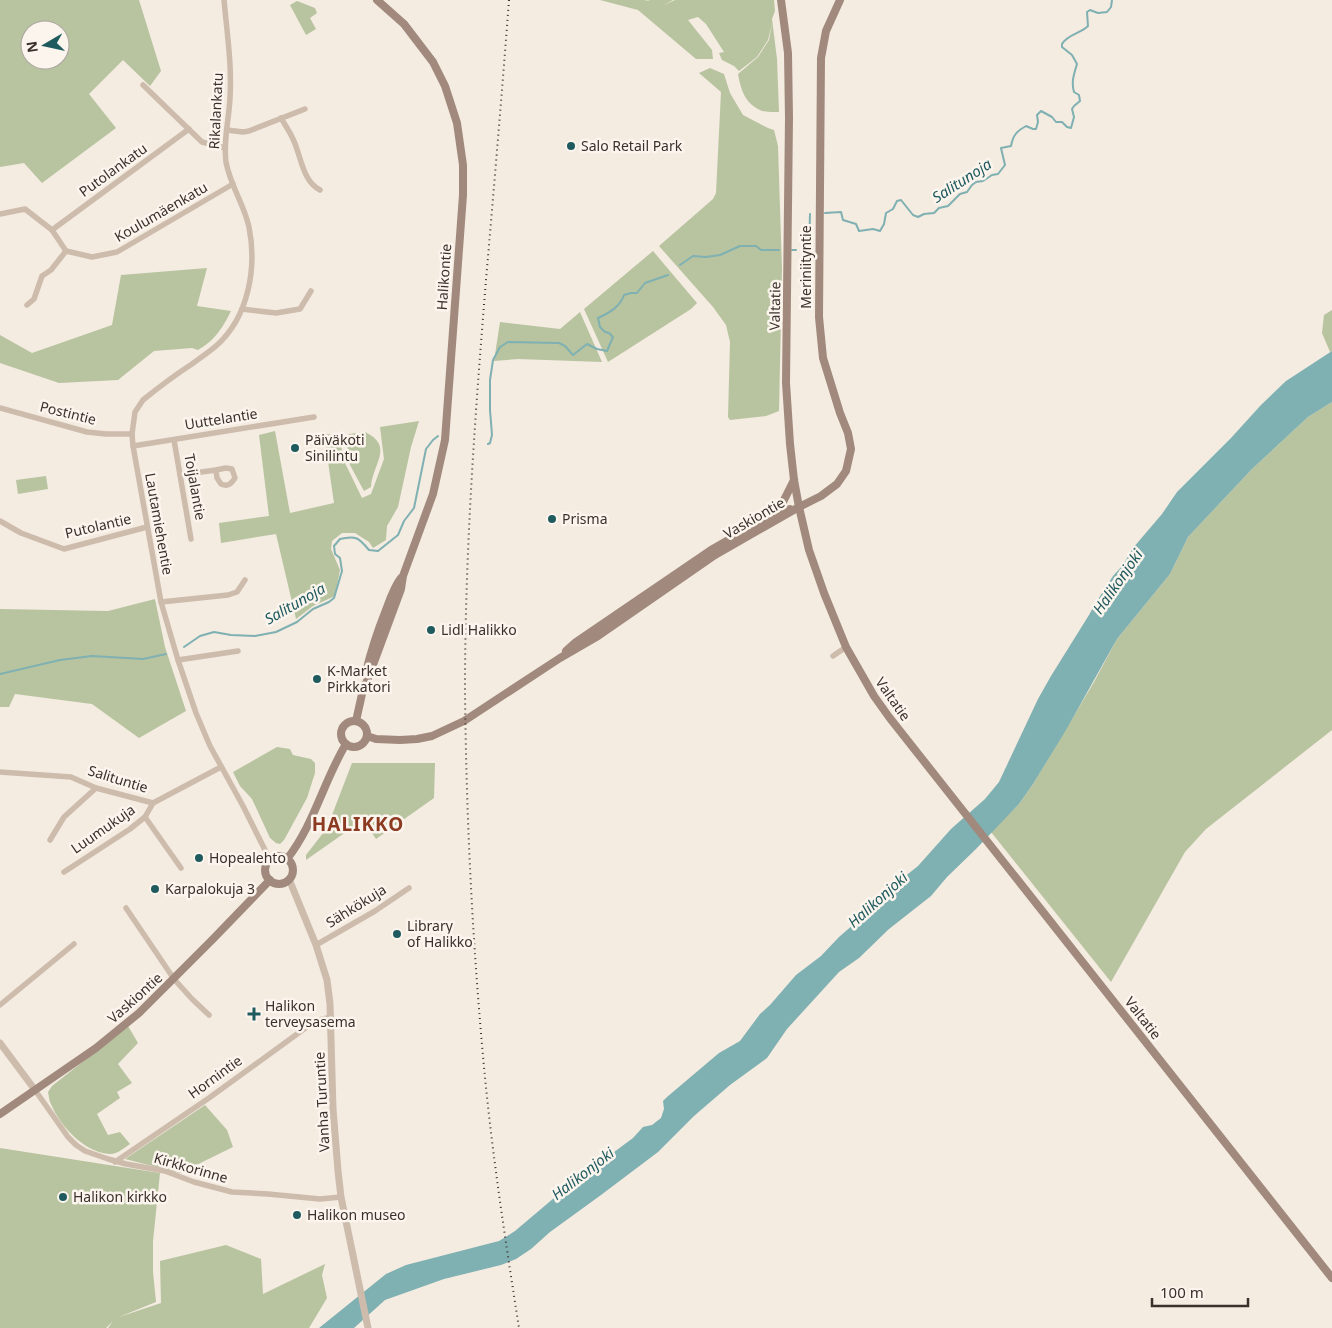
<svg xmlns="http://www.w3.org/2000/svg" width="1332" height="1328" font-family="'Noto Sans',sans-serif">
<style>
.green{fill:#b8c4a0;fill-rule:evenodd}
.water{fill:#7fb0b2}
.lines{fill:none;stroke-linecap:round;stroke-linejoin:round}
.stream{stroke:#7fb0b2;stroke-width:2}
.minor{stroke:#cdbbac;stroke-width:5.5}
.tertiary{stroke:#cdbbac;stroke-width:7}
.secondary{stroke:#a18a7d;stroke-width:8}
.rail{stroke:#3b302b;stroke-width:2;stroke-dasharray:1 4;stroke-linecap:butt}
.poi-dot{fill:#1f5a5e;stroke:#fbf5ee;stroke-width:2}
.labels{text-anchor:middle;stroke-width:5;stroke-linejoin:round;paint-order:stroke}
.street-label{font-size:14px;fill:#3b302b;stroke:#fbf5ee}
.poi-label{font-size:14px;fill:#3b302b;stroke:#fbf5ee;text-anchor:start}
.water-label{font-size:15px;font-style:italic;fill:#1f5a5e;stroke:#fbf5ee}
.district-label{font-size:19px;font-weight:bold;letter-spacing:1px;fill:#8c3b22;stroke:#fbf5ee}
</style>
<rect width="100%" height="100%" fill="#f4ebe1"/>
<g class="green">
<path d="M 0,0 L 139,0 L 161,71 L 150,86 L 123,60 L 89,94 L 116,128 L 42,183 L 24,163 L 0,167 ZM 30,30 L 60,30 L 60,60 L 30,60 Z"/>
<path d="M 600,0 L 644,0 L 650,1 L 648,0 L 673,0 L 664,5 L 675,0 L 774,0 L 775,11 L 772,19 L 777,59 L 779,112 C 774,112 767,112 762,111 C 745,104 741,90 738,74 L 758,57 L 769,40 L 772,24 L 768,40 L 757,57 L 739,71 L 734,66 L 722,60 L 719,53 L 724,52 L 706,24 L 698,17 L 688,20 L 712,50 L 713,59 L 696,59 L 638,10 Z"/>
<path d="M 297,1 L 315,8 L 317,13 L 310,18 L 316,29 L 306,35 L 290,5 Z"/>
<path d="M 710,68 L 724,74 L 730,93 L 743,115 L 768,128 L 774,130 L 778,146 L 782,268 L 779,411 L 766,416 L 730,420 L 728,417 L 730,342 L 726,325 L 713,307 L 659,246 L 713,199 L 716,193 L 721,92 L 699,73 Z"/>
<path d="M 653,251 L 697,303 L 691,309 L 608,362 L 584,309 Z"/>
<path d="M 207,268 L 197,306 L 231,311 C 222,329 215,340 198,350 L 192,348 L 154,351 L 118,380 L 59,383 L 0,363 L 0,335 L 32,353 L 112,325 L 121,275 Z"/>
<path d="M 1332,310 L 1332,351 L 1330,352 L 1322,333 L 1324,315 Z"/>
<path d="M 580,312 L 602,362 L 518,359 L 494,361 L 500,322 L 560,329 Z"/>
<path d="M 1332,402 L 1332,730 L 1206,829 L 1185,852 L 1111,982 L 991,832 L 1019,804 L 1033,784 L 1094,682 L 1117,639 L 1170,574 L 1188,537 L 1252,469 L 1308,417 Z"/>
<path d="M 419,421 L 411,447 L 398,507 L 387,526 L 386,540 L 373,548 L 369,542 L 355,533 L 342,533 L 332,541 L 331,549 L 340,570 L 335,596 L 313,606 L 296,619 L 276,534 L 221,543 L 219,523 L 269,516 L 259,435 L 275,431 L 290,513 L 334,503 L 324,434 L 339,435 L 344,461 L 362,498 L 371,494 L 384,459 L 380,427 Z"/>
<path d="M 365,432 C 395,446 372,465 371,487 L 364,491 L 350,465 L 346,439 L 349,434 Z"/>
<path d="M 46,476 L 48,489 L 18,494 L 16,480 Z"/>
<path d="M 155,599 L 165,647 L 186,711 L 139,738 L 92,704 L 15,694 L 9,707 L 0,707 L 0,609 L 108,611 Z"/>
<path d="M 277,747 L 290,749 L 293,755 L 311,759 L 315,763 L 315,773 L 307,798 L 284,840 L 280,844 L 276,843 L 270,838 L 252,799 L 240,786 L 233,772 Z"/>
<path d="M 352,763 L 435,763 L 434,798 L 376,839 L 363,820 L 306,860 L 306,855 L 327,828 Z"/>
<path d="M 128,1026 L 138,1043 L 118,1064 L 132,1083 L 117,1092 L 120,1098 L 97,1114 L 108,1135 L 120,1132 L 130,1144 C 124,1148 116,1155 109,1154 C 84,1152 60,1126 51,1104 C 49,1101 49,1096 48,1092 L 52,1086 Z"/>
<path d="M 205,1105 L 227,1130 L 233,1147 L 180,1173 L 125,1159 Z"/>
<path d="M 0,1148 L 160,1173 L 153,1241 L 153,1272 L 156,1302 L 119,1317 L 161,1303 L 160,1261 L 226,1245 L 261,1259 L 263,1294 L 325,1264 L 322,1275 L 327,1298 L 309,1328 L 108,1328 L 113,1321 L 106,1328 L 0,1328 Z"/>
</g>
<path class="water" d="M 1332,351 L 1332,402 L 1308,417 L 1252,469 L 1188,537 L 1170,574 L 1117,639 L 1066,730 L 1033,784 L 1019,804 L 976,849 L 947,877 L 931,896 L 889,929 L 859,958 L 839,972 L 787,1029 L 767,1058 L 730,1085 L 694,1116 L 658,1152 L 601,1195 L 550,1232 L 531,1249 L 516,1259 L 501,1265 L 444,1279 L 385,1300 L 354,1328 L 319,1328 L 386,1274 L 406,1265 L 499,1241 L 515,1231 L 567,1187 L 633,1138 L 643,1127 L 652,1125 L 661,1118 L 664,1109 L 663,1101 L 667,1097 L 719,1053 L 740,1041 L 760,1014 L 770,1005 L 796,975 L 821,956 L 839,937 L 869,911 L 893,886 L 918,866 L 951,829 L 985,799 L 999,782 L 1038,699 L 1051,676 L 1089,615 L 1095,604 L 1113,576 L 1123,565 L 1133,548 L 1162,514 L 1177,492 L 1231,438 L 1261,405 L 1286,381 Z"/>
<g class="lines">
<g class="stream">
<path d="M 825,213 L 841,212 L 843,220 L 856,224 L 859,231 L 873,229 L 880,231 L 884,224 L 886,213 L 893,209 L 897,201 L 901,200 L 913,215 L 918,217 L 924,214 L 934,213 L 939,208 L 948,206 L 960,194 L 967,192 L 972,185 L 976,182 L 983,181 L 992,175 L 998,174 L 1005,165 L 1001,148 L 1011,146 C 1013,135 1017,131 1026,126 L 1033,129 L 1036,129 L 1038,122 L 1037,115 L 1041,111 L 1052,117 L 1056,122 L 1062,122 L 1067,127 L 1071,128 L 1074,117 L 1072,109 L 1074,106 L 1080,101 L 1079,95 L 1074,92 C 1071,82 1074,74 1077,64 L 1072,55 L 1062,47 L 1062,44 C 1068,34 1080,34 1088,26 L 1087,12 L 1090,10 L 1098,13 L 1107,12 L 1111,7 L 1112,0"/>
<path d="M 792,250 L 796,250"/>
<path d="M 806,250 L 809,247 L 810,214"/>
<path d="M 680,265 L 693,256 L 706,257 L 720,255 L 740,246 L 756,246 L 761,250 L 779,250"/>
<path d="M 488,444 L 490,443 L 492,435 L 490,410 L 490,380 L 493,360 L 500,347 L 508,342 L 559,343 L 565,346 L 573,355 L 587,344 L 597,349 L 607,351 L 613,337 L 609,333 L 605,332 L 600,327 L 598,318 C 609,313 620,307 624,295 L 631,293 L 637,293 L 645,283 L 668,275"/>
<path d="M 184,647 L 200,636 L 214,632 L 231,635 L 255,636 L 276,632 L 297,622 L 313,609 L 329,602 L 334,598 L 342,571 L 340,558 L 335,554 L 334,546 L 340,539 C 356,535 359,538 369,550 L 378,551 L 398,535 L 404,521 L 414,508 L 426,449 L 433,440 L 438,436"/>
<path d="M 0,674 L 60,660 L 92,656 L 143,659 L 166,654"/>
</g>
<g class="minor">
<path d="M 224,0 C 227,33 232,65 230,98 C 229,120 223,141 226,162 C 230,185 244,204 249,227 C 257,267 249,317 216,346 C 209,352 200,358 192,364 C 175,375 159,387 143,400 L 135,412 L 132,434 L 133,446 L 161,602 L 178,660 L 196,713 L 210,746 L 243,806 L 270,860"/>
<path d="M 143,85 L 202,142 L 225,148"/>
<path d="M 281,118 C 285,125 290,132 293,139 C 301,155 302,181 320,190"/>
<path d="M 227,130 L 243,132 L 249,131 L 305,109"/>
<path d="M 0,214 L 25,209 L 52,230 L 66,251 L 92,257 L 117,252 L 233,184"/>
<path d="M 52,230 L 189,129"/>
<path d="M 27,305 L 34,299 L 42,276 L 51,270 L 66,251"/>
<path d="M 242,309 L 276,313 L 300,309 L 311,291"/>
<path d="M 0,408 L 87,432 L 106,434 L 132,434"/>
<path d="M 174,440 L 191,539"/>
<path d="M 133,446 L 314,417"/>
<path d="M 180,475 L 216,470 L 217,478 L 221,484 C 228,487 231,484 235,478 L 232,469 L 226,468 L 216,470"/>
<path d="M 0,521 L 21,533 L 64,549 L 147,527"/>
<path d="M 161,602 L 228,595 L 237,592 L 245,580"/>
<path d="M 833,656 L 846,647"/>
<path d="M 178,660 L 238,651"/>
<path d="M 0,772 L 71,777 L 96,788 L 153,803 L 221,767"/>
<path d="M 145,817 L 181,868"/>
<path d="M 50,840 L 64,817 L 96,788"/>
<path d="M 64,872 L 130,829 L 145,817 L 153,803"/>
<path d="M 126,908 L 174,979 L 192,999 L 209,1015"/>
<path d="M 316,945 L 375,911 L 409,888"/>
<path d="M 0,1005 L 74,944"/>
<path d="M 35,1090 L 68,1137 L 76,1145 L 85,1151 L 108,1159 L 126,1164 L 165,1171 L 194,1182 L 232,1192 L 268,1194 L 320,1199 L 341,1197"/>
<path d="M 115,1162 L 209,1098 L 315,1021 L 331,1017"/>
</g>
<g class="tertiary">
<path d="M 289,879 L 316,945 L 327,980 L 330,1004 L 333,1109 L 338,1171 L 341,1197 L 368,1328"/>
<path d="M 0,1043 L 35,1090"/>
</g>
<g class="secondary">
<path d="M 781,0 L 788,53 L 789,118 L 786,383 L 790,444 L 794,480 L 799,507 L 809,550 L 824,593 L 846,647 L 874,696 L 889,717 L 1332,1278"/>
<path d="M 778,512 L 794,480"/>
<path d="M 566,651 L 576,642 L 711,550 L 772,515 L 790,509"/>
<path d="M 366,672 C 371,651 378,630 386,610 C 390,599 394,587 401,578"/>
<path d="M 364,689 L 401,589 L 403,576 L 433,494 L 445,440 L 463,195 L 463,165 L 457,123 L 445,86 L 433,62 L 404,24 L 377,0"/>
<path d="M 356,721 L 364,685"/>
<circle cx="354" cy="734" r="13"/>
<path d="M 367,736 L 376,739 L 400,740 L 417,739 L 432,736 L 464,721 L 560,658 L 598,636 L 715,555 L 799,507 L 821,496 L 837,484 L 846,471 L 851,449 L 848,433 L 840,413 L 823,358 L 819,317 L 821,58 L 826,31 L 840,0"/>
<circle cx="279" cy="870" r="14"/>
<path d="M 287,859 C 314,825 324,780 346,744"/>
<path d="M 0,1114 L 96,1048 L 139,1013 L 213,939 L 270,880"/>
</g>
<path class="rail" d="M 509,0 C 502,93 494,187 486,280 C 475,416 465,552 465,688 C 466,811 472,934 483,1056 C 491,1147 505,1238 519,1328"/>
</g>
<g class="poi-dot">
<circle cx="571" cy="146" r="5"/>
<circle cx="295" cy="448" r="5"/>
<circle cx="552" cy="519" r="5"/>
<circle cx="431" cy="630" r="5"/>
<circle cx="317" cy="679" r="5"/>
<circle cx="199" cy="858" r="5"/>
<circle cx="155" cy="889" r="5"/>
<circle cx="397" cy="934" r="5"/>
<path d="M251.5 1006.5h5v5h5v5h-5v5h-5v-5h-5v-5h5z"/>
<circle cx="63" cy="1197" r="5"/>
<circle cx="297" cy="1215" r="5"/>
</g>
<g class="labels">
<g class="street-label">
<text transform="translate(216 111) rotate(-87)" y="5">Rikalankatu</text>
<text transform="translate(113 170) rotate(-36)" y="5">Putolankatu</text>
<text transform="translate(161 212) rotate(-30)" y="5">Koulumäenkatu</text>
<text transform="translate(806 267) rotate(-90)" y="5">Meriniityntie</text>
<text transform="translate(444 277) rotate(-86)" y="5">Halikontie</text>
<text transform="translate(775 306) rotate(-89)" y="5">Valtatie</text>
<text transform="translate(68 413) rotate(14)" y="5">Postintie</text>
<text transform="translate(221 419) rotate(-9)" y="5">Uuttelantie</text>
<text transform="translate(195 487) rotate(80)" y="5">Toijalantie</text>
<text transform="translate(754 518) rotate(-30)" y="5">Vaskiontie</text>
<text transform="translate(159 524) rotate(80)" y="5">Lautamiehentie</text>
<text transform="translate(98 526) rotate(-13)" y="5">Putolantie</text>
<text transform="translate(893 699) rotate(55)" y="5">Valtatie</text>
<text transform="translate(118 779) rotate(17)" y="5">Salituntie</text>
<text transform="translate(103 829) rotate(-35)" y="5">Luumukuja</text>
<text transform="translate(356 906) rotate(-32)" y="5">Sähkökuja</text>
<text transform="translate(135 998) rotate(-42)" y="5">Vaskiontie</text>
<text transform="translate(1143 1018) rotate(52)" y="5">Valtatie</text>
<text transform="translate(215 1077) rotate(-36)" y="5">Hornintie</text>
<text transform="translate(322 1102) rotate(-93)" y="5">Vanha Turuntie</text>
<text transform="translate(191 1168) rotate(16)" y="5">Kirkkorinne</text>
</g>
<g class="poi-label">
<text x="581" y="151">Salo Retail Park</text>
<text x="305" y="445">Päiväkoti<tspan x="305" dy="16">Sinilintu</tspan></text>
<text x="562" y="524">Prisma</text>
<text x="441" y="635">Lidl Halikko</text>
<text x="327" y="676">K-Market<tspan x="327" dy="16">Pirkkatori</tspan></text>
<text x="209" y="863">Hopealehto</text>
<text x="165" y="894">Karpalokuja 3</text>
<text x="407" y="931">Library<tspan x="407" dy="16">of Halikko</tspan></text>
<text x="265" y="1011">Halikon<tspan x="265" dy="16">terveysasema</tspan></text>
<text x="73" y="1202">Halikon kirkko</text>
<text x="307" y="1220">Halikon museo</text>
</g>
<g class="water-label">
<text transform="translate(962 181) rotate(-33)" y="5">Salitunoja</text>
<text transform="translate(1118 582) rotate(-55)" y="5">Halikonjoki</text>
<text transform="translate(295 604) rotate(-30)" y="5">Salitunoja</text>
<text transform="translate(878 900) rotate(-42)" y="5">Halikonjoki</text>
<text transform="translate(583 1174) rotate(-38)" y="5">Halikonjoki</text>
</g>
<g class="district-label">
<text x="358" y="831">HALIKKO</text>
</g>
</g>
<g transform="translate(45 45) rotate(261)"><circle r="24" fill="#fbf5ee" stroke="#aea6a0"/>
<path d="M0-4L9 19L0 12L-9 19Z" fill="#1f5a5e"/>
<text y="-8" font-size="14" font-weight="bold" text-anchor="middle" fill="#3b302b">N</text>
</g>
<path d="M1152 1298v8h96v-8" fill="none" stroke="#3b302b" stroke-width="2.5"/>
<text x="1160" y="1298" font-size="15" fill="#3b302b" stroke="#fbf5ee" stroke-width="4" paint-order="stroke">100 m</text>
</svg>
